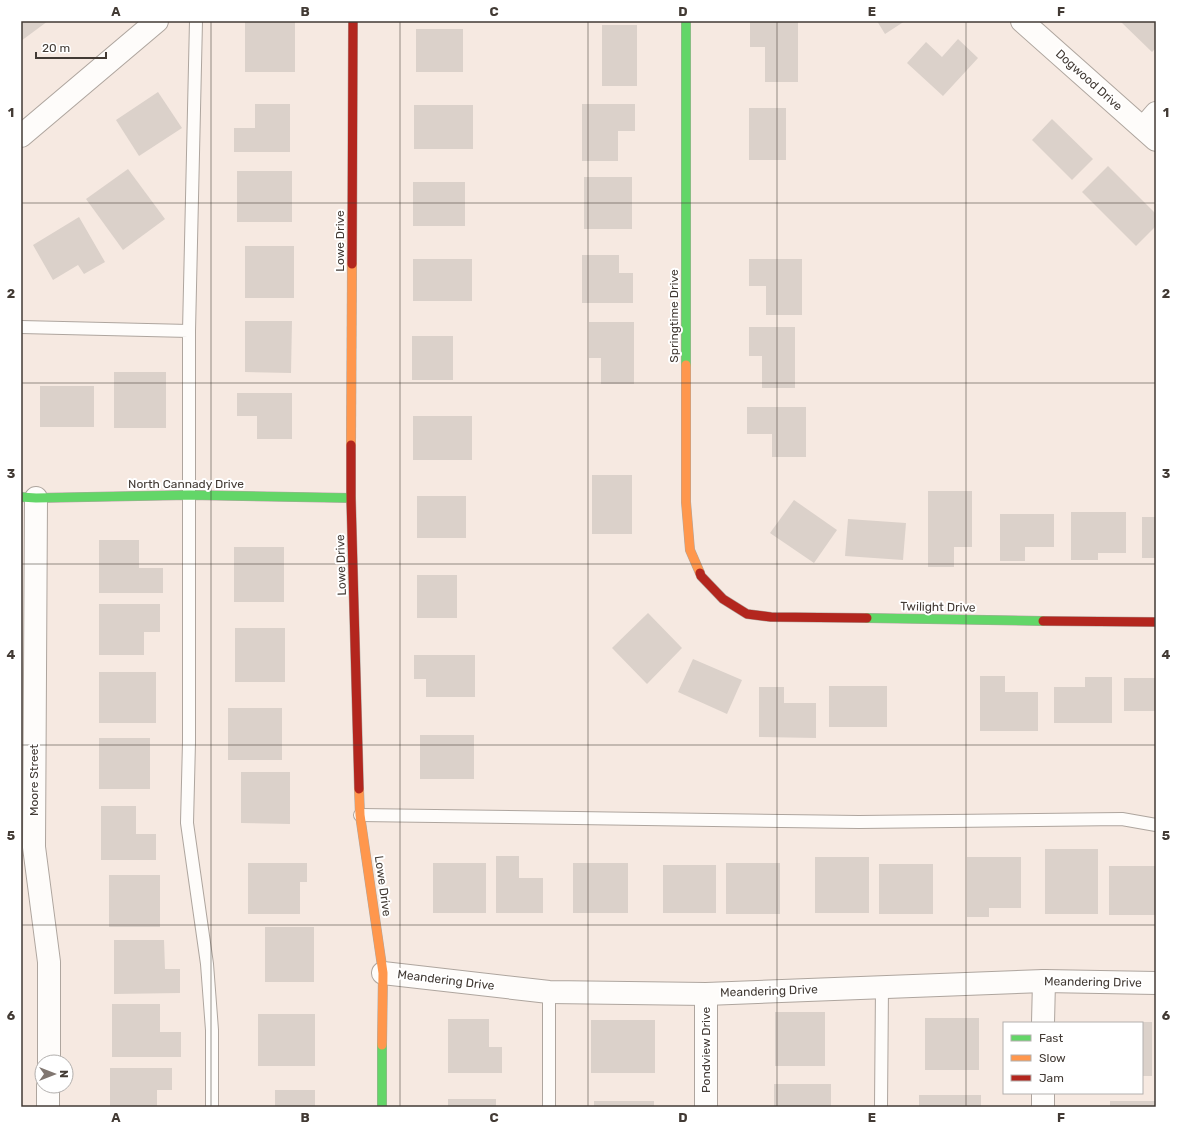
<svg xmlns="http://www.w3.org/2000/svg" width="1177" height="1128" font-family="Rubik,sans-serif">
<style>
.building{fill:#dbd1ca}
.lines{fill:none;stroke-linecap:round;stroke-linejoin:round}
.lane-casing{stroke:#aea59e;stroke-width:14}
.street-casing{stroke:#aea59e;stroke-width:24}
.fast-casing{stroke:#aea59e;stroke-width:10}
.slow-casing{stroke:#aea59e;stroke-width:10}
.jam-casing{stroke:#aea59e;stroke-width:10}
.lane{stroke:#fefcfa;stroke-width:12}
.street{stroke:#fefcfa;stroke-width:22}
.fast{stroke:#63d668;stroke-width:9}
.slow{stroke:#ff974d;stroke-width:9}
.jam{stroke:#b3261e;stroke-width:9}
.grid{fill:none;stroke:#423a34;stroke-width:1;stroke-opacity:0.55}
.labels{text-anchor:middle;stroke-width:4;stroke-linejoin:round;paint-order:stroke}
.street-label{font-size:12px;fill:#423a34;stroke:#fff}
.neatline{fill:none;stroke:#423a34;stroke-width:1.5}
.grid-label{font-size:13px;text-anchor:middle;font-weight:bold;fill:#423a34}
</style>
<rect width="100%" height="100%" fill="#f6e9e1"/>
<g class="building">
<path d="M 21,21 L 48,21 L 21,41 Z"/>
<rect x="245" y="21" width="50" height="51"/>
<path d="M 750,21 L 798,21 L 798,82 L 765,82 L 765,47 L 750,47 Z"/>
<path d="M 877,21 L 905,21 L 885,34 Z"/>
<path d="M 1120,21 L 1156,21 L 1156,48 L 1152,52 Z"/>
<rect x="602" y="25" width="35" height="61"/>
<rect x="416" y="29" width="47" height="43"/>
<path d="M 958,39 L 978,58 L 943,96 L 907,63 L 926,42 L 942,57 Z"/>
<path d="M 158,92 L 182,128 L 139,156 L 116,120 Z"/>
<path d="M 255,104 L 290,104 L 290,152 L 234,152 L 234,128 L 255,128 Z"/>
<path d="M 582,104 L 635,104 L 635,131 L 618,131 L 618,161 L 582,161 Z"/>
<rect x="414" y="105" width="59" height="44"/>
<rect x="749" y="108" width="37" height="52"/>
<path d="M 1052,119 L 1093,159 L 1072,180 L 1032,140 Z"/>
<path d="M 1108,166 L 1156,214 L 1156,226 L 1136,246 L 1082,192 Z"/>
<path d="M 128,169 L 165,219 L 123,250 L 86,199 Z"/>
<rect x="237" y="171" width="55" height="51"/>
<rect x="584" y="177" width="48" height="52"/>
<rect x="413" y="182" width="52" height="44"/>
<path d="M 79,217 L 105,262 L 84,274 L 78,265 L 53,280 L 33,245 Z"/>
<rect x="245" y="246" width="49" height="52"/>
<path d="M 582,255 L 619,255 L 619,273 L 633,273 L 633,303 L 582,303 Z"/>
<rect x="413" y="259" width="59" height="42"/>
<path d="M 749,259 L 802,259 L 802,315 L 766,315 L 766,286 L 749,286 Z"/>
<path d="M 245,321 L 292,321 L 291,373 L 245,372 Z"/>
<path d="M 589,322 L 634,322 L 634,384 L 601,384 L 601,358 L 589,358 Z"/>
<path d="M 749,327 L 795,327 L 795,388 L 762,388 L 762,356 L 749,356 Z"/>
<rect x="412" y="336" width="41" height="44"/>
<rect x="114" y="372" width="52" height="56"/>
<rect x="40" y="386" width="54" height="41"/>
<path d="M 237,393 L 292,393 L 292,439 L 257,439 L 257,416 L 237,416 Z"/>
<path d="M 747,407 L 806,407 L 806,457 L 772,457 L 772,434 L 747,434 Z"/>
<rect x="413" y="416" width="59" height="44"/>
<rect x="592" y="475" width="40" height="59"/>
<path d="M 928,491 L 972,491 L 972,547 L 954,547 L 954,567 L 928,567 Z"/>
<rect x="417" y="496" width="49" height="42"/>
<path d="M 794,500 L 837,530 L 814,563 L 770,533 Z"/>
<path d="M 1071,512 L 1126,512 L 1126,553 L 1098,553 L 1098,560 L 1071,560 Z"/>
<path d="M 1000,514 L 1054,514 L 1054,547 L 1025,547 L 1025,561 L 1000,561 Z"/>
<rect x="1142" y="517" width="14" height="41"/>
<path d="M 848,519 L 906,523 L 903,560 L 845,556 Z"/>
<path d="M 99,540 L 139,540 L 139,568 L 163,568 L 163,593 L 99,593 Z"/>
<rect x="234" y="547" width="50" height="55"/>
<rect x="417" y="575" width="40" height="43"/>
<path d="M 99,604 L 160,604 L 160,632 L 144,632 L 144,655 L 99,655 Z"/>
<path d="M 648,613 L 682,648 L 647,684 L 612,648 Z"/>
<rect x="235" y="628" width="50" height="54"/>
<path d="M 414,655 L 475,655 L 475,697 L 426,697 L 426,679 L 414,679 Z"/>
<path d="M 693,659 L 742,680 L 727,714 L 678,692 Z"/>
<rect x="99" y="672" width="57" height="51"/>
<path d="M 980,676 L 1005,676 L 1005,692 L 1038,692 L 1038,731 L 980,731 Z"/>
<path d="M 1085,677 L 1112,677 L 1112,723 L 1054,723 L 1054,687 L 1085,687 Z"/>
<rect x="1124" y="678" width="32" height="33"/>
<rect x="829" y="686" width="58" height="41"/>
<path d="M 759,687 L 784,687 L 784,703 L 816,703 L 816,738 L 759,737 Z"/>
<rect x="228" y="708" width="54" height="52"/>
<rect x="420" y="735" width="54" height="44"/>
<rect x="99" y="738" width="51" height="51"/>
<path d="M 241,772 L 290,772 L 290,824 L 241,823 Z"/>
<path d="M 101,806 L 136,806 L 136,834 L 156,834 L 156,860 L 101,860 Z"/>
<rect x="1045" y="849" width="53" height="65"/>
<path d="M 496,856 L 519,856 L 519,878 L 543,878 L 543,913 L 496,913 Z"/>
<rect x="815" y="857" width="54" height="56"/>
<path d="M 967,857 L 1021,857 L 1021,908 L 989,908 L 989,917 L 967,917 Z"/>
<path d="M 248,863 L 307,863 L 307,882 L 300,882 L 300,914 L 248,914 Z"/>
<rect x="433" y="863" width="53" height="50"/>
<rect x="573" y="863" width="55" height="50"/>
<rect x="726" y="863" width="54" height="51"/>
<rect x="879" y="864" width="54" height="50"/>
<rect x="663" y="865" width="53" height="48"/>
<rect x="1109" y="866" width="47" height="49"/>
<rect x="109" y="875" width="51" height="52"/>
<rect x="265" y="927" width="49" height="55"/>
<path d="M 114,940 L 164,940 L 165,969 L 180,969 L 180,993 L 114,994 Z"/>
<path d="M 112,1004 L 160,1004 L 160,1032 L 181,1032 L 181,1057 L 112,1057 Z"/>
<rect x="775" y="1012" width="50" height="54"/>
<rect x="258" y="1014" width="57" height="52"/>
<rect x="925" y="1018" width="54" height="52"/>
<path d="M 448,1019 L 489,1019 L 489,1047 L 502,1047 L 502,1073 L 448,1073 Z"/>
<rect x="591" y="1020" width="64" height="53"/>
<rect x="1142" y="1022" width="10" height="54"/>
<path d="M 110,1068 L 172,1068 L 172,1090 L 157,1090 L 157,1107 L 110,1107 Z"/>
<rect x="774" y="1084" width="57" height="23"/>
<rect x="275" y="1090" width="40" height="17"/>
<rect x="919" y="1095" width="62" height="12"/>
<rect x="448" y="1099" width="48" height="8"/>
<rect x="594" y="1101" width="60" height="6"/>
<rect x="1110" y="1101" width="46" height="6"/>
</g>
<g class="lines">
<defs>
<g id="lane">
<path d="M 21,327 L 189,331 L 189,742 L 187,823 L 207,964 L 212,1030 L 212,1107"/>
<path d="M 189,331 L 196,21"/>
<path d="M 360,815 L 859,822 L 1122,819 L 1156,825"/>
<path d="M 549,1107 L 549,992"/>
<path d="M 881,1107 L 882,987"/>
</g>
<g id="street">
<path d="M 1022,21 L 1156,140"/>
<path d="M 1143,128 L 1156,113"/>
<path d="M 21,136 L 157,21"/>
<path d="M 36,498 L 34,847 L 49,962 L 49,1062"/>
<path d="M 383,973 L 549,992 L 706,994 L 1044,981 L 1156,983"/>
<path d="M 706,994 L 706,1107"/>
<path d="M 1043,1023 L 1044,981"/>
<path d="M 48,1107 L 48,1086"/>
<path d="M 1043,1107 L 1043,1093"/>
</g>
<g id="fast">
<path d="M 686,21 L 686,365"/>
<path d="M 21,497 L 36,498 L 189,495 L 351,498"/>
<path d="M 867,618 L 1043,621"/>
<path d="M 382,1107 L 382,1045"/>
</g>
<g id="slow">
<path d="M 686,365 L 686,502 L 690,550 L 700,573"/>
<path d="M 351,445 L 352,264"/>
<path d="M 359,789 L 360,815 L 383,973 L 382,1045"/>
</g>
<g id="jam">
<path d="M 352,264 L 353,21"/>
<path d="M 351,445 L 351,498 L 359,789"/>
<path d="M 700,573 L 701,576 L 723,599 L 747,614 L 771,617 L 867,618"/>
<path d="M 1043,621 L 1156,622"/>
</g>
</defs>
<use href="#lane" class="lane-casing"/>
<use href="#street" class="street-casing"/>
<use href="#fast" class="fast-casing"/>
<use href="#slow" class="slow-casing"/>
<use href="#jam" class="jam-casing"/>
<use href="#lane" class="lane"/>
<use href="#street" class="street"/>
<use href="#fast" class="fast"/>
<use href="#slow" class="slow"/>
<use href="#jam" class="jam"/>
</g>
<path class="grid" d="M 211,21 L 211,1107M 400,21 L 400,1107M 588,21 L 588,1107M 777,21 L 777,1107M 966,21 L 966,1107M 21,203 L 1156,203M 21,383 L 1156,383M 21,564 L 1156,564M 21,745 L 1156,745M 21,925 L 1156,925"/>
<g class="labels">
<g class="street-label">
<text transform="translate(1089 80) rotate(42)" y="4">Dogwood Drive</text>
<text transform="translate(340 241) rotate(-90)" y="4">Lowe Drive</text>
<text transform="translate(674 316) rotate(-90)" y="4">Springtime Drive</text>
<text x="186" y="488">North Cannady Drive</text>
<text transform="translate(341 565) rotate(-92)" y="4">Lowe Drive</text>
<text transform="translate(938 607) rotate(1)" y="4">Twilight Drive</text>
<text transform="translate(34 780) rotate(-90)" y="4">Moore Street</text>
<text transform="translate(383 886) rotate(82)" y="4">Lowe Drive</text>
<text transform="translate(446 980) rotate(7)" y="4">Meandering Drive</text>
<text transform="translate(1093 982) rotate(1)" y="4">Meandering Drive</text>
<text transform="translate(769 991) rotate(-2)" y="4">Meandering Drive</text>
<text transform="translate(706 1050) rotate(-90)" y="4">Pondview Drive</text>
</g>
</g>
<rect width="1177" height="1128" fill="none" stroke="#ffffff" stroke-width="44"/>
<rect x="1003" y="1022" width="140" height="72" fill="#ffffff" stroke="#b3b0ae"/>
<rect x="1011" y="1035" width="20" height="6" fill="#63d668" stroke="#b3b0ae"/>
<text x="1039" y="1042" font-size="12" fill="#423a34">Fast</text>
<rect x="1011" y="1055" width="20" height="6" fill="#ff974d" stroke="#b3b0ae"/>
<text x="1039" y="1062" font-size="12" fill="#423a34">Slow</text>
<rect x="1011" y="1075" width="20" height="6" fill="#b3261e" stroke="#b3b0ae"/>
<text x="1039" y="1082" font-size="12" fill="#423a34">Jam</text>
<g transform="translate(54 1074) rotate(90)"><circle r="19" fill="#ffffff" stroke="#b3b0ae"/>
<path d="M0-3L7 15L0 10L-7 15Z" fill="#817771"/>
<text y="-6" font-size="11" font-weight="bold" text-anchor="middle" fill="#423a34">N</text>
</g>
<path d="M36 52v6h70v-6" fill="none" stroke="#423a34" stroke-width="2"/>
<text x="42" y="52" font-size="12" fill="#423a34" stroke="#ffffff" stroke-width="3" paint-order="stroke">20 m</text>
<rect x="22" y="22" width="1133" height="1084" class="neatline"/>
<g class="grid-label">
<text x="116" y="16">A</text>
<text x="305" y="16">B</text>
<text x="494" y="16">C</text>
<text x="683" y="16">D</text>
<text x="872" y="16">E</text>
<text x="1061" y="16">F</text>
<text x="11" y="117">1</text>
<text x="1166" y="117">1</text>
<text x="11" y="298">2</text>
<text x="1166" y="298">2</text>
<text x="11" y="478">3</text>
<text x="1166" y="478">3</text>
<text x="11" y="659">4</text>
<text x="1166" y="659">4</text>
<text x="11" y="840">5</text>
<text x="1166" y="840">5</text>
<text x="11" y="1020">6</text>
<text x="1166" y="1020">6</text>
<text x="116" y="1122">A</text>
<text x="305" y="1122">B</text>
<text x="494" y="1122">C</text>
<text x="683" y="1122">D</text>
<text x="872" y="1122">E</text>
<text x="1061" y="1122">F</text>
</g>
</svg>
